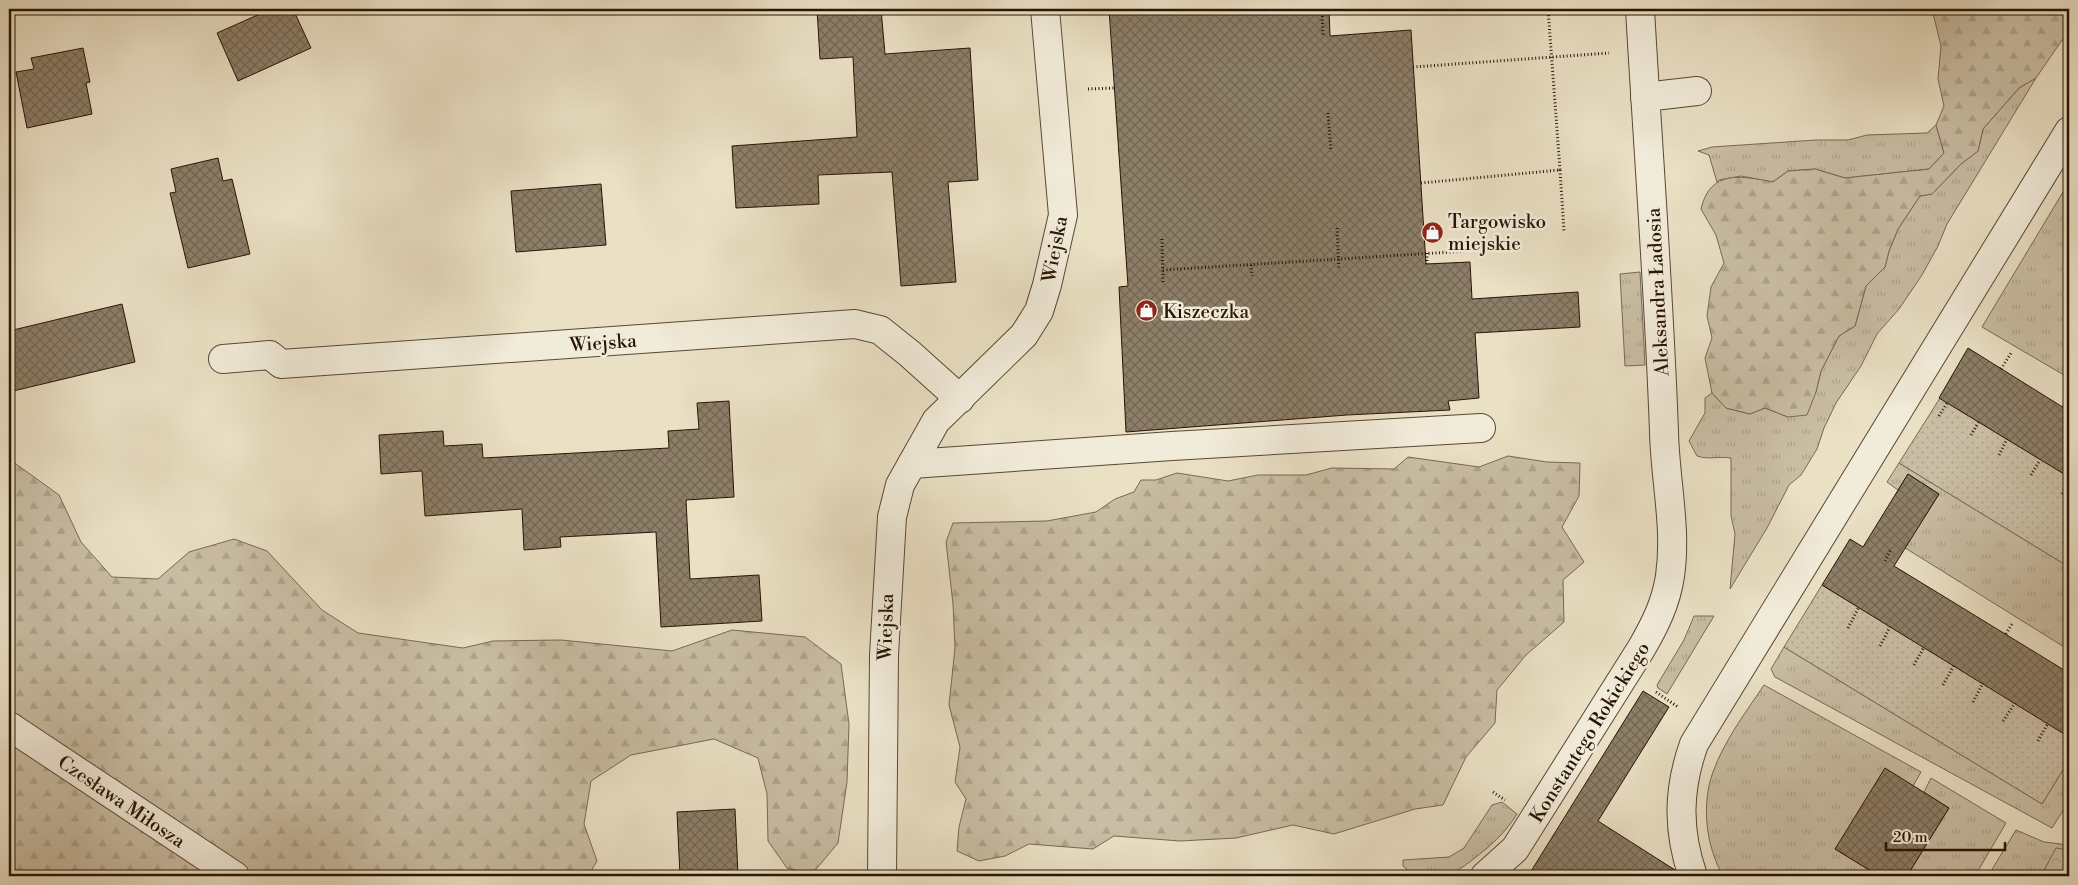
<svg xmlns="http://www.w3.org/2000/svg" width="2078" height="885" font-family="'Libre Bodoni',serif">
<style>
.grass{fill:url(#grass-tufts);stroke:#796854}
.forest{fill:url(#forest-firs);stroke:#796854}
.park{fill:url(#park-crowns);stroke:#796854}
.garden{fill:url(#garden-dots);stroke:#796854}
.building{fill:url(#building-cross-hatch);stroke:#291404}
.lines{fill:none;stroke-linecap:round;stroke-linejoin:round}
.minor-casing{stroke:#594734;stroke-width:30}
.path{stroke:#291404;stroke-width:3;stroke-dasharray:1 2.5;stroke-linecap:butt}
.minor{stroke:#f1ebd9;stroke-width:28}
.labels{text-anchor:middle;stroke-width:5;stroke-linejoin:round;paint-order:stroke}
.poi-label{font-size:19px;fill:#291404;stroke:#f1ebd9;text-anchor:start}
.street-label{font-size:19px;fill:#291404;stroke:#f1ebd9}
</style>
<defs>
<pattern id="grass-tufts" width="24" height="20" patternUnits="userSpaceOnUse" patternTransform="scale(1.25)"><rect width="24" height="20" fill="#c9bda3"/><path d="M3 7l-1-3M5 7V3M7 7l1-3M15 17l-1-3M17 17v-4M19 17l1-3" fill="none" stroke="#ada28b"/></pattern>
<pattern id="forest-firs" width="22" height="20" patternUnits="userSpaceOnUse" patternTransform="scale(1.25)"><rect width="22" height="20" fill="#c9bda3"/><path d="M5 1l3.5 6h-7zM16 11l3.5 6h-7z" fill="#ada28b"/></pattern>
<pattern id="park-crowns" width="20" height="18" patternUnits="userSpaceOnUse" patternTransform="scale(1.25)"><rect width="20" height="18" fill="#c9bda3"/><path d="M2 6a3 3 0 1 1 6 0M12 15a3 3 0 1 1 6 0" fill="none" stroke="#ada28b"/></pattern>
<pattern id="garden-dots" width="8" height="8" patternUnits="userSpaceOnUse" patternTransform="scale(1.25)"><rect width="8" height="8" fill="#c9bda3"/><path d="M2 2h.1M6 6h.1" fill="none" stroke="#ada28b" stroke-width="1.8" stroke-linecap="round"/></pattern>
<pattern id="building-cross-hatch" width="8" height="8" patternUnits="userSpaceOnUse" patternTransform="scale(1.25)"><rect width="8" height="8" fill="#8d7e68"/><path d="M0 0l8 8M0 8l8-8" fill="none" stroke="#736653"/></pattern>
</defs>
<rect width="100%" height="100%" fill="#eae0c4"/>
<filter id="stains"><feTurbulence type="fractalNoise" baseFrequency=".004" numOctaves="4"/><feColorMatrix values="0 0 0 0 .2 0 0 0 0 .09 0 0 0 0 .02 0 0 0 .5 -.17"/></filter>
<radialGradient id="worn" r=".72"><stop offset=".6" stop-color="#630" stop-opacity="0"/><stop offset="1" stop-color="#630" stop-opacity=".3"/></radialGradient>
<g class="grass">
<path d="M 2036,78 L 1947,224 L 1938,246 L 1922,275 L 1899,309 L 1877,334 L 1861,366 L 1836,403 L 1824,428 L 1817,449 L 1801,475 L 1789,485 L 1767,528 L 1730,589 L 1735,534 L 1731,516 L 1731,458 C 1718,456 1709,460 1697,456 L 1689,441 L 1705,413 L 1705,398 L 1712,393 L 1726,408 L 1750,414 L 1765,408 L 1788,417 L 1816,392 L 1821,371 L 1839,336 L 1855,326 L 1866,286 L 1885,267 L 1889,251 L 1898,229 L 1920,196 L 1932,194 L 1961,164 L 1978,151 L 1983,129 L 2019,88 Z"/>
<path d="M 1936,125 L 1944,153 L 1929,169 L 1845,178 L 1815,169 L 1788,171 L 1773,182 L 1741,176 L 1719,180 L 1717,182 L 1709,155 L 1698,151 L 1712,147 L 1816,140 L 1848,140 L 1867,135 L 1927,133 Z"/>
<path d="M 2069,182 L 2069,378 L 1982,327 Z"/>
<path d="M 1640,272 L 1645,365 L 1625,366 L 1620,274 Z"/>
<path d="M 1899,463 L 2069,567 L 2069,650 L 1886,536 L 1893,498 L 1924,518 L 1939,494 L 1908,474 L 1898,490 L 1887,482 Z"/>
<path d="M 1694,616 L 1714,616 L 1667,694 L 1658,688 L 1657,685 L 1684,640 Z"/>
<path d="M 1784,647 L 2042,804 L 2069,760 L 2069,801 L 2052,828 L 1775,677 L 1771,669 Z"/>
<path d="M 1764,685 L 1921,772 L 1913,786 L 1835,849 L 1879,876 L 1723,876 C 1706,846 1701,805 1713,772 C 1724,741 1746,712 1764,685 Z"/>
<path d="M 1931,778 L 2006,823 L 1975,876 L 1907,876 L 1949,808 L 1924,792 Z"/>
<path d="M 1502,802 L 1517,814 C 1502,839 1477,857 1453,874 L 1447,876 L 1414,876 L 1403,866 L 1403,860 L 1449,857 L 1464,848 L 1492,805 Z"/>
<path d="M 2016,830 L 2044,842 L 2069,845 L 2069,876 L 1988,876 Z"/>
</g>
<g class="forest">
<path d="M 1929,9 L 2069,9 L 2069,30 L 2036,78 L 2019,88 L 1983,129 L 1978,151 L 1961,164 L 1932,194 L 1920,196 L 1898,229 L 1889,251 L 1885,267 L 1866,286 L 1855,326 L 1839,336 L 1821,371 L 1816,392 L 1807,415 L 1788,417 L 1765,408 L 1750,414 L 1726,408 L 1712,393 L 1705,358 L 1712,338 L 1707,316 L 1711,287 L 1724,263 L 1716,235 L 1701,209 C 1710,169 1742,176 1773,182 L 1788,171 L 1815,169 L 1845,178 L 1929,169 L 1944,153 L 1936,125 L 1944,106 L 1938,79 L 1941,46 L 1934,17 Z"/>
<path d="M 1508,456 L 1547,462 L 1580,463 L 1579,496 L 1562,527 L 1584,562 L 1563,580 L 1564,622 L 1526,655 L 1497,690 L 1495,723 L 1466,757 L 1443,805 L 1415,809 L 1334,834 L 1293,825 L 1236,838 L 1180,841 L 1114,836 L 1093,849 L 1029,844 L 1005,856 L 979,861 L 957,851 L 959,827 L 966,799 L 955,782 L 960,747 L 949,705 L 955,648 L 953,604 L 946,542 L 953,523 L 1047,521 L 1096,512 L 1115,499 L 1134,492 L 1141,480 L 1156,480 L 1177,473 L 1228,481 L 1258,475 L 1306,475 L 1332,468 L 1394,469 L 1408,457 L 1479,467 Z"/>
<path d="M 9,459 L 59,495 L 81,542 L 112,577 L 158,579 L 189,552 L 234,539 L 267,551 L 322,610 L 358,633 L 463,648 L 493,641 L 561,640 L 672,651 L 732,630 L 805,637 L 841,664 L 849,724 L 847,782 L 838,843 L 812,874 L 787,868 L 768,841 L 767,794 L 758,758 L 714,739 L 631,755 L 591,781 L 584,824 L 597,861 L 588,876 L 9,876 Z"/>
</g>
<path class="park" d="M 2056,848 L 2069,850 L 2069,876 L 2041,876 Z"/>
<g class="garden">
<path d="M 1940,398 L 2069,477 L 2069,567 L 1899,463 Z"/>
<path d="M 1822,585 L 2069,735 L 2069,760 L 2042,804 L 1784,647 Z"/>
</g>
<g class="building">
<path d="M 271,9 L 293,9 L 311,48 L 238,81 L 217,33 Z"/>
<path d="M 817,9 L 881,9 L 885,54 L 970,48 L 978,180 L 948,182 L 956,282 L 901,286 L 892,172 L 818,175 L 819,204 L 736,208 L 732,146 L 857,137 L 853,57 L 820,59 Z"/>
<path d="M 1109,9 L 1329,9 L 1330,36 L 1411,30 L 1426,264 L 1470,262 L 1472,299 L 1578,292 L 1580,327 L 1475,333 L 1479,398 L 1448,401 L 1450,410 L 1347,415 L 1126,432 L 1119,287 L 1128,286 Z"/>
<path d="M 83,48 L 90,82 L 86,83 L 92,114 L 27,128 L 16,72 L 34,69 L 31,58 Z"/>
<path d="M 218,158 L 223,181 L 232,179 L 250,254 L 188,268 L 170,193 L 176,192 L 171,169 Z"/>
<path d="M 601,184 L 606,245 L 516,252 L 511,191 Z"/>
<path d="M 122,304 L 135,362 L 9,392 L 9,331 Z"/>
<path d="M 1968,348 L 2069,411 L 2069,477 L 1939,398 Z"/>
<path d="M 729,401 L 734,497 L 686,500 L 690,579 L 759,575 L 762,621 L 661,627 L 656,532 L 560,537 L 561,547 L 524,550 L 522,509 L 425,516 L 422,471 L 381,474 L 379,435 L 443,431 L 444,446 L 482,444 L 483,458 L 669,448 L 668,431 L 699,429 L 697,403 Z"/>
<path d="M 1908,474 L 1939,494 L 1894,566 L 2069,673 L 2069,737 L 1822,585 L 1850,539 L 1863,547 Z"/>
<path d="M 1643,691 L 1669,707 L 1598,821 L 1675,870 L 1677,876 L 1528,876 Z"/>
<path d="M 1885,768 L 1949,808 L 1907,876 L 1879,876 L 1835,849 Z"/>
<path d="M 735,809 L 738,875 L 680,876 L 677,812 Z"/>
</g>
<g class="lines">
<defs>
<g id="minor">
<path d="M 1645,97 L 1697,91"/>
<path d="M 223,359 L 270,355 L 281,364 L 855,324 L 880,330 L 910,354 L 960,399"/>
<path d="M 912,464 L 1172,446 L 1481,428"/>
<path d="M 9,726 L 235,876"/>
<path d="M 882,876 L 884,655 L 892,517 L 900,485 L 936,421 L 1024,335 L 1039,311 L 1047,285 L 1063,215 L 1045,9"/>
<path d="M 1485,876 L 1515,849 L 1641,649 C 1655,625 1666,603 1670,576 C 1677,528 1665,480 1664,432 C 1659,291 1648,150 1640,9"/>
<path d="M 1693,876 C 1677,830 1678,789 1694,744 L 2069,131"/>
</g>
</defs>
<use href="#minor" class="minor-casing"/>
<g class="path">
<path d="M 1322,9 L 1323,36"/>
<path d="M 1413,67 L 1609,53"/>
<path d="M 1088,89 L 1115,88"/>
<path d="M 1328,113 L 1331,151"/>
<path d="M 1560,170 L 1564,231"/>
<path d="M 1421,183 L 1560,170 L 1548,9"/>
<path d="M 1337,228 L 1339,270"/>
<path d="M 1162,239 L 1163,282"/>
<path d="M 1427,253 L 1427,264"/>
<path d="M 1251,265 L 1252,276"/>
<path d="M 1163,270 L 1467,251"/>
<path d="M 2001,369 L 2011,353"/>
<path d="M 2063,407 L 2069,396"/>
<path d="M 1939,416 L 1947,403"/>
<path d="M 1971,435 L 1979,421"/>
<path d="M 1999,455 L 2007,439"/>
<path d="M 2031,475 L 2040,460"/>
<path d="M 2062,494 L 2069,480"/>
<path d="M 1885,561 L 1891,549"/>
<path d="M 1848,628 L 1859,607"/>
<path d="M 2006,634 L 2012,624"/>
<path d="M 1880,646 L 1890,627"/>
<path d="M 1914,665 L 1924,647"/>
<path d="M 1943,685 L 1954,665"/>
<path d="M 1656,692 L 1678,707"/>
<path d="M 1973,702 L 1983,683"/>
<path d="M 2003,721 L 2015,703"/>
<path d="M 2038,741 L 2048,723"/>
<path d="M 1493,792 L 1505,800"/>
</g>
<use href="#minor" class="minor"/>
</g>
<defs>
<symbol id="shop-disc" viewBox="-11 -11 22 22"><circle r="9.5" fill="#8f2418" stroke="#f1ebd9"/><path d="M-5-2.5h2.3a2.7 3.5 0 0 1 5.4 0H5L5.5 6h-11ZM-1.5-2.5h3a1.5 2.3 0 0 0-3 0Z" fill="#fff"/></symbol>
</defs>
<g fill-rule="evenodd">
<use href="#shop-disc" x="1420" y="220" width="25" height="25"/>
<use href="#shop-disc" x="1134" y="298" width="25" height="25"/>
</g>
<g class="labels">
<g class="poi-label">
<text x="1448" y="228">Targowisko<tspan x="1448" dy="22">miejskie</tspan></text>
<text x="1163" y="318">Kiszeczka</text>
</g>
<g class="street-label">
<text transform="translate(1054 249) rotate(-79)" y="7">Wiejska</text>
<text transform="translate(1657 292) rotate(-93)" y="7">Aleksandra Ładosia</text>
<text transform="translate(603 342) rotate(-4)" y="7">Wiejska</text>
<text transform="translate(885 627) rotate(-88)" y="7">Wiejska</text>
<text transform="translate(1589 732) rotate(-58)" y="7">Konstantego Rokickiego</text>
<text transform="translate(122 801) rotate(34)" y="7">Czesława Miłosza</text>
</g>
</g>
<rect width="2078" height="885" fill="none" stroke="#eae0c4" stroke-width="30"/>
<rect x="10" y="10" width="2058" height="865" fill="none" stroke="#291404" stroke-width="2.5"/>
<rect x="15" y="15" width="2048" height="855" fill="none" stroke="#291404"/>
<path d="M1886 842v8h119v-8" fill="none" stroke="#291404" stroke-width="2.5"/>
<text x="1893" y="842" font-size="15" fill="#291404" stroke="#f1ebd9" stroke-width="4" paint-order="stroke">20 m</text>
<rect width="100%" height="100%" filter="url(#stains)"/>
<rect width="100%" height="100%" fill="url(#worn)"/>
</svg>
